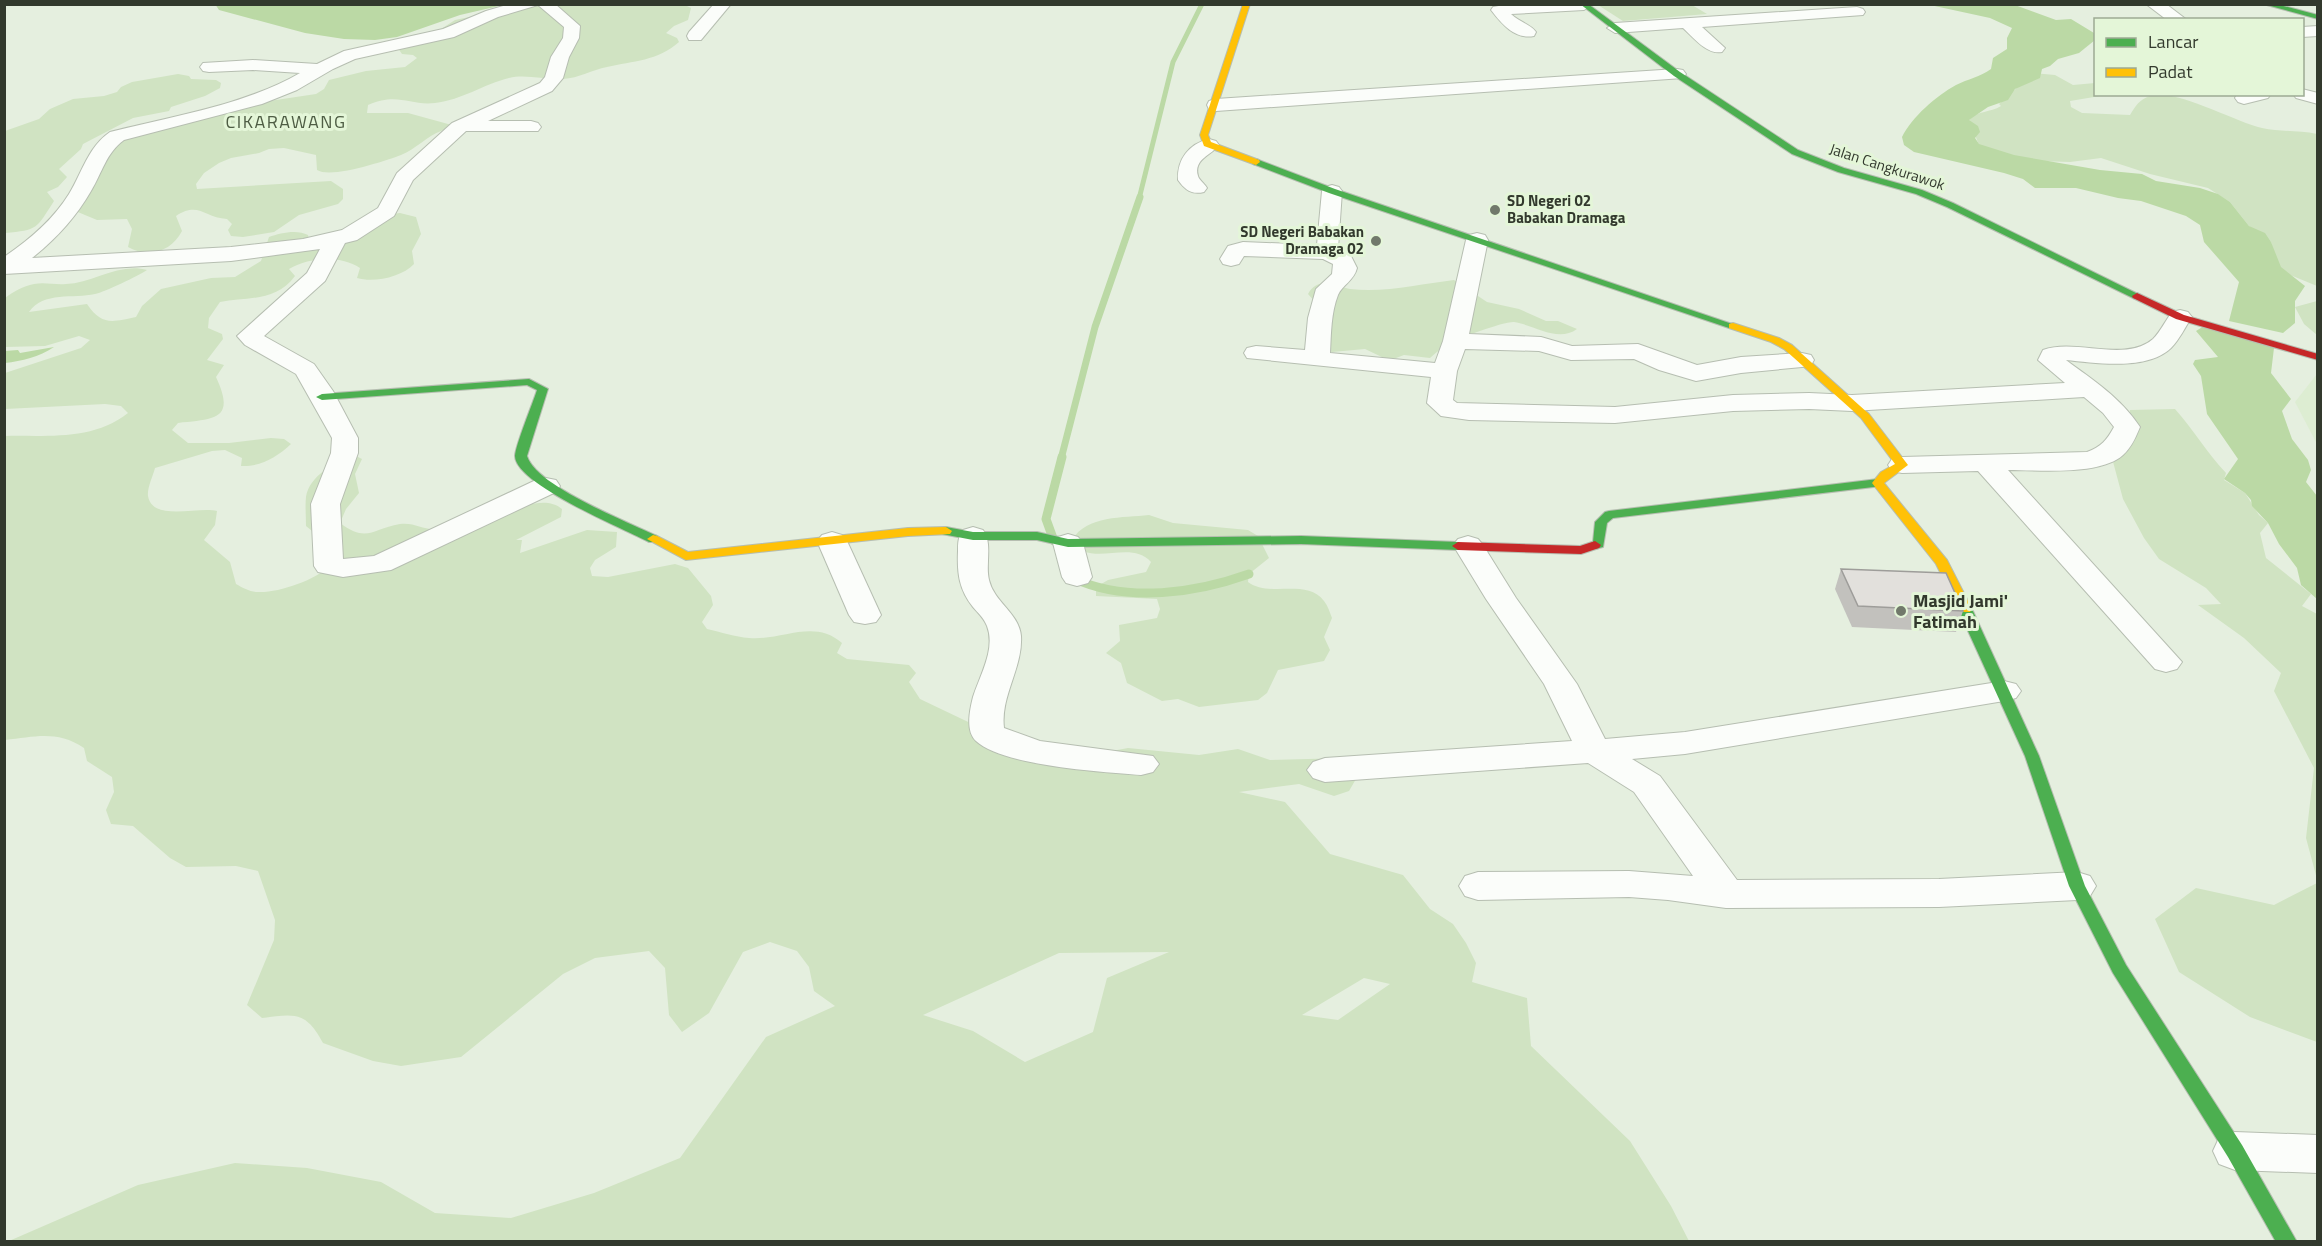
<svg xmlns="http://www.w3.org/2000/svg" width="2322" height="1246" font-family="'Titillium Web',sans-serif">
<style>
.built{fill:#ddedd2}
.green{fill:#d0e3c2;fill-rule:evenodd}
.water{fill:#bbd9a5}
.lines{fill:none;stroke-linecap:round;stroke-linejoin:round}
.stream-far2{stroke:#bbd9a5;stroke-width:5}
.stream-far1{stroke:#bbd9a5;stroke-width:7}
.stream{stroke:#bbd9a5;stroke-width:9}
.street-casing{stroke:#b6beb1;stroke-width:2}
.fast-casing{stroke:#b6beb1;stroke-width:2}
.slow-casing{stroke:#b6beb1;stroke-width:2}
.jam-casing{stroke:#b6beb1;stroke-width:2}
.street{fill:#fbfdfa;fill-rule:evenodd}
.fast{fill:#4caf50;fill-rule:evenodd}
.slow{fill:#ffc107;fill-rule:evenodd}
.jam{fill:#c62828;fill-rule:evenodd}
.wall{fill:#c2c1bd}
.building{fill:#e2e0dc;stroke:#9e9d9a;stroke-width:1.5}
.poi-dot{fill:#71796b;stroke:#e4f6d8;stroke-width:2}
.labels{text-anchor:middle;stroke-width:6;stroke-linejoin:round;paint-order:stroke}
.far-street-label{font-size:15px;fill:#32392d;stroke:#e4f6d8}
.far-poi-label{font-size:15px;font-weight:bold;fill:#32392d;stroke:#e4f6d8;text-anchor:start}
.far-quarter-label{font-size:18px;letter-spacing:1.5px;fill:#4e5d44;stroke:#e4f6d8}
.poi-label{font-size:18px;font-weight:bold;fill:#32392d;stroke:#e4f6d8;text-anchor:start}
</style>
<rect width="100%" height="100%" fill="#e5efdf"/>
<path class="built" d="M 2317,374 L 2317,444 L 2295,402 Z"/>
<g class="green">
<path d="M 531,4 L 683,4 L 691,8 L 688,20 L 674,26 L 666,33 L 677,38 L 679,42 C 658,61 633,61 607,67 C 592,70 579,78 563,79 C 545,80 526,74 509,78 C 484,84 462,100 435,103 C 410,106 398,92 368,105 L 367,113 L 408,113 L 459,127 C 453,128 446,128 441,131 C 427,136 416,149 401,155 C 385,161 331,179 317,170 L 316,155 L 284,148 L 269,149 L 259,153 L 231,158 L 219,163 L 204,173 L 196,184 L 197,189 L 331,181 L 343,189 L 343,199 L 338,204 L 299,215 L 274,232 L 243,237 L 231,236 L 228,230 L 232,224 L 227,219 C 204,218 199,201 176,216 L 182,231 C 172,251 149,259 128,247 L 132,229 L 127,219 L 97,220 L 73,210 L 121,138 L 243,105 L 316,94 L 324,89 L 329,80 L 366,71 L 405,67 L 417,58 L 413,55 L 402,54 L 393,41 L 413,35 L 438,31 L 455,20 Z"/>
<path d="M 1598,5 L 1692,5 L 1707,14 L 1623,21 Z"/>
<path d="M 2033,73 L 2055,75 L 2073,85 L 2095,83 L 2096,94 L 2106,95 L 2070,101 L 2071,107 L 2082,113 L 2130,115 C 2136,105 2139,100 2150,96 C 2173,87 2235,122 2262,128 C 2280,132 2299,130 2317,134 L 2317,286 L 2276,269 L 2271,242 L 2249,226 L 2230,202 L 2208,188 L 2150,174 L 2101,158 L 2070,162 L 2038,161 L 2018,159 L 1979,145 L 1969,120 C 1978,110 1990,113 2001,106 L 1999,104 Z"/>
<path d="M 178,74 L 189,76 L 191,79 L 216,80 L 221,83 L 220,88 L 205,96 L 171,107 L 169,111 L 133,118 L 83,144 L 81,149 L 59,169 L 67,177 L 58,187 L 47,192 L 54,201 C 36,229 38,230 5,233 L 5,131 L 39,119 L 50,109 L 73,99 L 104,96 L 117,92 L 121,87 L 132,82 Z"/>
<path d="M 400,213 L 416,217 L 421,234 L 412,251 L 414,264 C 402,277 374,283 357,278 L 360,268 C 340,255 310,257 289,269 L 295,276 C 276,302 246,297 220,302 L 209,318 L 208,328 L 222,334 L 223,339 L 207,360 L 224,365 L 216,377 C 236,420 215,419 178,423 L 172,430 L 188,443 L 229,443 L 271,438 L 284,439 L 291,444 C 277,457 261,467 241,466 L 242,458 L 225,450 L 212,451 L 155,468 C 153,476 147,488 148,496 C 152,522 199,506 217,511 L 215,525 L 204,540 L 230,562 L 236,584 C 243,588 250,592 258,592 C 278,593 316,580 329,566 L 328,544 L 306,526 C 306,516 305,506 306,497 C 309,476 336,461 354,455 L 362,459 L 355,474 L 359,493 L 346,509 L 340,523 C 367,543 372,529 400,524 C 414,522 423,530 436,529 C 457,527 480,518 500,513 C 518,508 546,495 562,509 L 561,517 L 516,540 L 522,540 L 520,553 L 587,530 L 617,532 L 616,547 L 595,560 L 590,568 L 592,576 L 608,577 L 675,564 L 688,568 L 711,596 L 713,605 L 702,622 L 707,629 C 721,632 735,637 749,638 C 781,641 814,618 842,643 L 837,653 L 847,659 L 909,665 L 916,673 L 909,682 L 920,699 L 1025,749 L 1075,758 L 1128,748 L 1199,755 L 1238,749 L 1270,760 L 1346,758 L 1356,779 L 1349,791 L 1334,796 L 1299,784 L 1239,792 L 1285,802 L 1330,854 L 1403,875 L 1430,909 L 1453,924 L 1466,943 L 1476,963 L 1472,982 L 1527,998 L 1531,1046 L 1630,1141 L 1671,1206 L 1689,1241 L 9,1241 L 138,1185 L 235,1163 L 307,1168 L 381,1182 L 435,1213 L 511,1218 L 594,1193 L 680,1158 L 766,1037 L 835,1006 L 814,991 L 809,967 L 797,951 L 770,942 L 743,952 L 709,1013 L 682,1032 L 669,1015 L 665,968 L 649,951 L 595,958 L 563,974 L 461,1057 L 401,1066 L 373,1061 L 323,1043 C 306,1011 295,1014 262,1018 L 247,1005 L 274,940 L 275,920 L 258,871 L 236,866 L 186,867 L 170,858 L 133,826 L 111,824 L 106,810 L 114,792 L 112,777 L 87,761 L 84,748 C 57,730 35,737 5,740 L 5,436 C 47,435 93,441 128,413 L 121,406 L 105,404 L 5,409 L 5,373 L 81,348 L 90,340 L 79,336 L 45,346 L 5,347 L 5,298 C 13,292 23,286 34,284 C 45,282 55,285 66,284 C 93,283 120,262 147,270 C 138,276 105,292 95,294 C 74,299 43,291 29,312 L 87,304 C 102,326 112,322 136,317 L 142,306 L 161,289 L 211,278 L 235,277 L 261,261 L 269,237 C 280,233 297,229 308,235 L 310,243 L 316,245 L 376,216 ZM 1169,952 L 1107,978 L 1093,1032 L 1025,1062 L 973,1031 L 923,1015 L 1059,953 ZM 1364,978 L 1390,984 L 1338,1020 L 1302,1015 Z"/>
<path d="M 1454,280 L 1487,302 L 1519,309 L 1546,321 L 1558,321 L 1577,329 C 1558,343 1534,325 1514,322 C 1505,321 1459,338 1449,343 C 1442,347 1436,353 1430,358 L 1404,355 L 1396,358 L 1384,358 L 1365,349 L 1332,352 L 1320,349 L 1317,304 L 1308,294 C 1312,286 1319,283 1327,283 C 1335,282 1343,288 1350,289 C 1385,293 1420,284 1454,280 Z"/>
<path d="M 2317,301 L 2317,335 L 2304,324 L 2295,307 Z"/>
<path d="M 2175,409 C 2194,430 2206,452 2226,473 L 2224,480 L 2245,493 L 2259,515 L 2268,523 L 2260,533 L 2266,558 L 2311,594 L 2302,606 L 2317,614 L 2317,879 L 2306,838 L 2314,768 L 2274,691 L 2281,673 L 2244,638 L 2198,605 L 2221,604 L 2206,588 L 2159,559 L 2144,538 L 2123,499 L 2108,443 L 2128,433 L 2130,410 Z"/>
<path d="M 1149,515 L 1173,523 L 1248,530 L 1258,536 L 1269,558 L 1249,574 L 1248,582 C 1269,598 1307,578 1324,601 C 1328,606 1330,613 1332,618 L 1324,637 L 1330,650 L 1324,661 L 1278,670 L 1267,693 L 1258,700 L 1199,707 L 1178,699 L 1162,701 L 1127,683 L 1121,663 L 1106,653 L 1120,641 L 1119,625 L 1157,618 L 1160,609 L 1157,599 L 1096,596 L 1096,587 L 1108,580 L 1146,572 L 1151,562 C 1130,538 1089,570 1072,540 C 1087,515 1123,518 1149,515 Z"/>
<path d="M 2317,883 L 2317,1042 L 2250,1017 L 2179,972 L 2155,919 L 2196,888 L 2274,905 Z"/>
</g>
<g class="water">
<path d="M 215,4 L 503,4 L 503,5 L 460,15 L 397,37 L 375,40 L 344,39 L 305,33 L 219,10 Z"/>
<path d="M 1930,5 L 2015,5 L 2056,20 L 2071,19 L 2094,33 L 2095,40 L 2079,53 L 2058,59 L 2050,66 L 2042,69 L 2040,78 L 2015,89 L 2008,100 L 1988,107 L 1969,120 L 1978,126 L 1980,132 L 1975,138 L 1979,144 L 2014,155 L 2100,170 L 2142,174 L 2156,181 L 2200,188 L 2218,194 L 2230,202 L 2249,226 L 2265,233 L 2271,242 L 2281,267 L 2305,286 L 2295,301 L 2295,323 L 2283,333 L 2229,321 L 2239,282 L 2204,242 L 2200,225 L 2186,216 L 2141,201 L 2118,198 L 2076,188 L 2035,188 L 2023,179 L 2004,173 L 1914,152 L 1904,145 L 1902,137 C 1912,117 1936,96 1956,85 C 1968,79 1980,77 1991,69 L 1993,58 L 2007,49 L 2007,38 L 2012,28 L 1990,18 Z"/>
<path d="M 2204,326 L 2274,348 L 2271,373 L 2291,399 L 2282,411 L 2292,439 L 2308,460 L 2311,470 L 2306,482 L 2317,496 L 2317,599 L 2301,585 L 2297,568 L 2279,544 L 2268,523 L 2252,506 L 2251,500 L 2245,493 L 2224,479 L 2238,459 L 2207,414 L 2201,376 L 2193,364 L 2195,360 L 2218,357 L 2196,331 Z"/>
<path d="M 54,347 C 39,357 22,361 5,363 L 5,351 L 18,350 L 20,353 Z"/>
</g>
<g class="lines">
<path class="stream-far2" d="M 1139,199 L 1173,62 L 1202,4"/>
<path class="stream-far1" d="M 1061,459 L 1095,327 L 1140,197"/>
<g class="stream">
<path d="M 1054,541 L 1046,519 L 1062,457"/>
<path d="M 1075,579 C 1128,603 1196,593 1249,574"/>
</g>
<defs>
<g id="street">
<path d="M 510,4 L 555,4 L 580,26 L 579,38 L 569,57 L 563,78 L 552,91 L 488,121 L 531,121 L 538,123 L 541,127 L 538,131 L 466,131 L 413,180 L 394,216 L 357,240 L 345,243 L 325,281 L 264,336 L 314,364 L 333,391 L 358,438 L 358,453 L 340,504 L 343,559 L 374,556 L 536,480 L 546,478 L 556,480 L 560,486 L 556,492 L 391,570 L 343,577 L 318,572 L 314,566 L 311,504 L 331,453 L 332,438 L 296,374 L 245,345 L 237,336 L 307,273 L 320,249 L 231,261 L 4,274 L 4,257 C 29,240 53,220 69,194 C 82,173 88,147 110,132 C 172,116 245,105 300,73 L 253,70 L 209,72 L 203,71 L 200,67 L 203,63 L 253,60 L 317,64 L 344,51 L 443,29 L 486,11 ZM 538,5 L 564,27 L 563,38 L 551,57 L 545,77 L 540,83 L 452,123 L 397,173 L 378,208 L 342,230 L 303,239 L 231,247 L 32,258 C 56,239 76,217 91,191 C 102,173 106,153 124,140 L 262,104 L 297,90 L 333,69 L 355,59 L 454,37 L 498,17 Z"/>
<path d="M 714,4 L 731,4 L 701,40 L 689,40 L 687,36 L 689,32 Z"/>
<path d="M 1510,4 L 1592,4 L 1592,5 L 1584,10 L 1511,14 C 1519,22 1530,24 1536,32 L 1534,36 C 1515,40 1501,23 1491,10 L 1493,7 Z"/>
<path d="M 2146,4 L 2166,4 L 2187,20 L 2167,20 Z"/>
<path d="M 1857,7 L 1863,9 L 1865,12 L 1863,15 L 1702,27 L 1725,48 L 1722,52 C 1707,55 1694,38 1683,28 L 1615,33 L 1607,28 L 1615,23 Z"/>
<path d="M 2318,26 L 2318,36 L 2302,37 L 2302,27 Z"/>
<path d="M 1677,69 L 1683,70 L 1686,74 L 1683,78 L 1216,111 L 1209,109 L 1207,105 L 1209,101 L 1216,99 Z"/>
<path d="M 2302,89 L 2318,93 L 2318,104 L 2296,98 L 2293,94 L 2302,94 Z"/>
<path d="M 2237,94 L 2271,94 L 2268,98 L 2244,104 L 2238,102 L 2235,98 Z"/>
<path d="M 1209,139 L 1216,141 L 1219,145 C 1212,155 1193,159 1198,176 C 1199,180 1205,184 1207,188 L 1204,192 C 1192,195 1185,190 1178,180 C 1177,159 1189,144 1209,139 Z"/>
<path d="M 1332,185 L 1339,187 L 1342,191 L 1338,249 L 1350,254 L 1357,268 C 1354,281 1342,285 1338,295 C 1331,313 1331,333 1330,353 L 1435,363 L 1443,341 L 1466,240 L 1469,235 L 1477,233 L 1485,235 L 1488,240 L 1469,334 L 1541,337 L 1572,346 L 1638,344 L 1697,365 L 1741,357 L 1802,353 L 1811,355 L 1814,360 L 1811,365 L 1802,367 L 1741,373 L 1696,381 L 1659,370 L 1634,359 L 1571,360 L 1539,351 L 1465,349 L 1457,371 L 1453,400 L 1457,403 L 1615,407 L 1733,395 L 1809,393 L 1852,395 L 2065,383 L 2038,360 L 2043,350 C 2076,338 2125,363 2153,339 C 2161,331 2165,321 2172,312 L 2180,310 L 2188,312 L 2192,317 C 2185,327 2180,339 2171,348 C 2147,371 2096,363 2066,360 C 2094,381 2120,397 2140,427 C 2136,437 2131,448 2123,455 C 2100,476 2038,470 2008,470 L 2182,662 L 2177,669 L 2166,672 L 2155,669 L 1978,471 L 1902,473 L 1892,471 L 1888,465 L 1892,459 L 1902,457 L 2087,452 C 2101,447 2107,440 2114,427 L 2103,413 L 2084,397 L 1852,411 L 1809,409 L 1733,411 L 1615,423 L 1469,420 L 1441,416 L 1427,403 L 1431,377 L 1247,358 L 1244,353 L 1247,348 L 1256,346 L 1305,350 L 1308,318 L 1316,289 L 1332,274 L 1333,264 L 1323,259 L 1244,256 L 1239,264 L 1231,266 L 1223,264 L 1220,259 L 1228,246 L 1243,242 L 1317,245 L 1322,191 L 1325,187 Z"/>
<path d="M 973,527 L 983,530 C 993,544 985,564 989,580 C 994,602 1019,613 1021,636 C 1023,668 1000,696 1004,728 L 1040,741 L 1153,756 L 1159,764 L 1153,772 L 1141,775 C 1103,772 1003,766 976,741 C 965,731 970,709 973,697 C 980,675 996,649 987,626 C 984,618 978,613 973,607 C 959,590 957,573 958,551 C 958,543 958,537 963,530 Z"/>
<path d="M 832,532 L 842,535 L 847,541 L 881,615 L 876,622 L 865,624 L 854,622 L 849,615 L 817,541 L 822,535 Z"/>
<path d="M 1068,534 L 1078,537 L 1083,543 L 1092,577 L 1088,583 L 1077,586 L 1066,583 L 1062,577 L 1053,543 L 1058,537 Z"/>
<path d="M 1468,536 L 1478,539 L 1483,545 L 1516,598 L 1577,684 L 1605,739 L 1685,732 L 2004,681 L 2016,684 L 2021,691 L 2016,698 L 2004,701 L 1685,754 L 1632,759 L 1660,776 L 1737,880 L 1939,879 L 2077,872 L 2090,876 L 2096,886 L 2090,896 L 2077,900 L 1939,907 L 1726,908 L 1668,900 L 1629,897 L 1478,900 L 1465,896 L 1459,886 L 1465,876 L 1478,872 L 1629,871 L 1693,876 L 1634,792 L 1588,763 L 1325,782 L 1313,778 L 1307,770 L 1313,762 L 1325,758 L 1572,741 L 1544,684 L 1486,599 L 1453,545 L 1458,539 Z"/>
<path d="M 2235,1132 L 2318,1135 L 2318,1173 L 2235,1170 L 2219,1164 L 2213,1151 L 2219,1138 Z"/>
</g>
<g id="fast">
<path d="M 1580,4 L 1588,4 L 1680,72 L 1798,150 L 1844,168 L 1922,190 L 1953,203 L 2142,296 L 2137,299 L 2133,298 L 1947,207 L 1916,194 L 1838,172 L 1792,154 L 1674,76 Z"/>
<path d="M 2263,4 L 2276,4 L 2318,15 L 2318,19 Z"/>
<path d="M 1256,159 L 1335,189 L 1738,326 L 1737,328 L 1729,328 L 1329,193 L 1253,164 L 1252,162 Z"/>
<path d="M 529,379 L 548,389 L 527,456 C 536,486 628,522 657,536 L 659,539 L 657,542 L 649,542 C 624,529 515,484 515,456 C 515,446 533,403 537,390 L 527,385 L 322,400 L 316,397 L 322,394 Z"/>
<path d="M 1878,479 L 1884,483 L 1882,486 L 1613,518 L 1607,523 L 1603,547 L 1595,549 L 1589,545 L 1593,542 L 1595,522 L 1605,512 L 1609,511 Z"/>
<path d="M 946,527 L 973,532 L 1037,532 L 1068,539 L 1301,536 L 1458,542 L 1464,546 L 1458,550 L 1301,544 L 1068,547 L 1037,540 L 973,540 L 942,534 L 940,531 Z"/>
<path d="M 1965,605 L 1972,609 L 2039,756 L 2085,886 L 2126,965 L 2242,1145 L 2297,1242 L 2276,1242 L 2228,1157 L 2113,973 L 2069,886 L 2025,756 L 1958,609 Z"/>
</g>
<g id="slow">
<path d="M 1243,4 L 1250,4 L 1208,135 L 1211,142 L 1259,160 L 1260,162 L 1256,165 L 1204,146 L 1200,135 Z"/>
<path d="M 1733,323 L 1779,338 L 1792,345 L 1869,414 L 1908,465 L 1884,483 L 1947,560 L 1972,609 L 1970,612 L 1960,612 L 1936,564 L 1872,483 L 1881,472 L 1895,464 L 1861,418 L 1784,349 L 1771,342 L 1729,328 L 1729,324 Z"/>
<path d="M 946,527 L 952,531 L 950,534 L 908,536 L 686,560 L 647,539 L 653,535 L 657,536 L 688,552 L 908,528 Z"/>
</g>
<g id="jam">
<path d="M 2137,293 L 2184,315 L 2318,354 L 2318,360 L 2176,319 L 2133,298 L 2132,296 Z"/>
<path d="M 1595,541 L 1601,545 L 1599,548 L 1581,554 L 1458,550 L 1452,546 L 1458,542 L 1580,546 Z"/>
</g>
</defs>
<use href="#street" class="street-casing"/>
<use href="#fast" class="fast-casing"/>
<use href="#slow" class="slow-casing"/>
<use href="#jam" class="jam-casing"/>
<use href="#street" class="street"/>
<use href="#fast" class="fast"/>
<use href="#slow" class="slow"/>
<use href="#jam" class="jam"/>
</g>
<path class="wall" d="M 1841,569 L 1963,611 L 1956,632 L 1852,627 L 1835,589 Z"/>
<path class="building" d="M 1841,569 L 1946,573 L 1963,611 L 1858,606 Z"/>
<g class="poi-dot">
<circle cx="1495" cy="210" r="6"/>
<circle cx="1376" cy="241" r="6"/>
<circle cx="1901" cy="611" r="6"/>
</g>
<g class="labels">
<g class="far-street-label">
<text transform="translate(1887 167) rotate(18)" y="5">Jalan Cangkurawok</text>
</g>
<g class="far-poi-label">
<text x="1507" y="206">SD Negeri 02<tspan x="1507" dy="17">Babakan Dramaga</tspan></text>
<text x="1364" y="237" text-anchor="end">SD Negeri Babakan<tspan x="1364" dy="17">Dramaga 02</tspan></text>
</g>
<g class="far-quarter-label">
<text x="286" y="128">CIKARAWANG</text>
</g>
<g class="poi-label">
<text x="1913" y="607">Masjid Jami'<tspan x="1913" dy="21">Fatimah</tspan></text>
</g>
</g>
<rect width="2322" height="1246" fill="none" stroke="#32392d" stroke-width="12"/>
<rect x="2094" y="18" width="210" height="78" fill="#e4f6d8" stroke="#9daa94" stroke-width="1.5"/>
<rect x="2106" y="38" width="30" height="9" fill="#4caf50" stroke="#9daa94" stroke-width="1.5"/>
<text x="2148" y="48" font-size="18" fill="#32392d">Lancar</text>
<rect x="2106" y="68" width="30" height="9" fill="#ffc107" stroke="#9daa94" stroke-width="1.5"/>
<text x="2148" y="78" font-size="18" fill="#32392d">Padat</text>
</svg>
